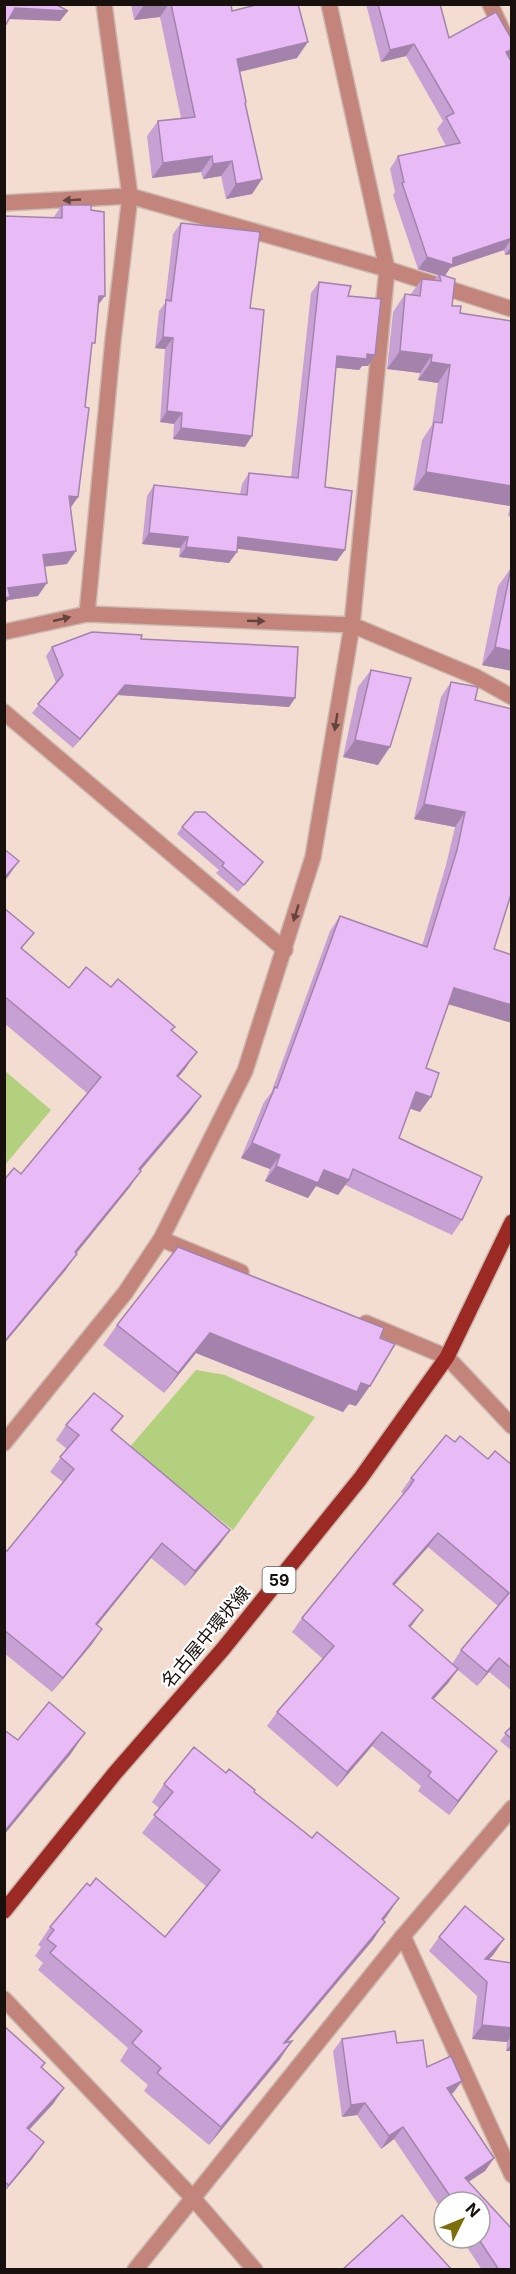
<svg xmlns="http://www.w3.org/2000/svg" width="516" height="2274" font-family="Inter,'Noto Sans JP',sans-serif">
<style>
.green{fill:#b2d07e}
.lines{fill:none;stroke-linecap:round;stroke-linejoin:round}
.minor-casing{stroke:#cbb8ae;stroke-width:18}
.primary-casing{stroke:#cbb8ae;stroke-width:18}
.minor{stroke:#c3847b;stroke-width:15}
.primary{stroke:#9b2a24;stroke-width:15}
.wall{fill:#c8a1d4;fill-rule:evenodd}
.shaded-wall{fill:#a383ac}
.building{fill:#e9bbf6;stroke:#a383ac;stroke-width:1.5}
.oneway{fill:#64443e}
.labels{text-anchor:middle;stroke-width:4.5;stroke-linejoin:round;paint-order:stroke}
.shield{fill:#fff;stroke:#5d5855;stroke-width:1.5}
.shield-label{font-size:16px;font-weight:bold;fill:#17100c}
.street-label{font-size:18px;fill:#17100c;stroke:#fff}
</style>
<rect width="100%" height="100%" fill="#f3ddd1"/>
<g class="green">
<path d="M 5,1071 L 51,1110 L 5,1165 Z"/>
<path d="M 196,1370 L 225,1375 L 315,1417 L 233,1530 L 129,1448 Z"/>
</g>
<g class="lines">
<defs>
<g id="minor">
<path d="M 329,4 L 387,269 L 352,625 L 476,677 L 512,697"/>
<path d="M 490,4 L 512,51"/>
<path d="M 4,203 L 130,196 L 387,269 L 512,309"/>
<path d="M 87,614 L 113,340 L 130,196 L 104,4"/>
<path d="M 4,632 L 87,614 L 352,625 L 313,857 L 245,1071 L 161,1239 L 125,1293 L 4,1443"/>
<path d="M 4,712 L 285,950"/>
<path d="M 161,1239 L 241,1272"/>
<path d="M 366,1323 L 447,1357 L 512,1426"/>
<path d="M 403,1936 L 512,1808"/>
<path d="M 4,1999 L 193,2198 L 403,1936 L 512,2175"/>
<path d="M 135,2270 L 193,2198 L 255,2270"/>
</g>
<path id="primary" d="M 4,1911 L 115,1773 L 223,1649 L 360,1479 L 447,1357 L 512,1222"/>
</defs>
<use href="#minor" class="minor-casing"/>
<use href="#primary" class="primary-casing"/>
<use href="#minor" class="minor"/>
<use href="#primary" class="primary"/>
</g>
<g class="wall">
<path d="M 131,4 L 231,4 L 232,11 L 297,58 L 240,71 L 246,102 L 245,105 L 262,179 L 252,194 L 226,199 L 221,176 L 203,179 L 201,172 L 152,178 L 147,136 L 158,121 L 181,118 L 160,17 L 134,20 Z"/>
<path d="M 366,4 L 440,4 L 449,38 L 508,57 L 512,63 L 512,254 L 505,255 L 504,250 L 450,268 L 445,276 L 452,306 L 460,313 L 512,321 L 512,517 L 508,516 L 510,506 L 413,490 L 422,440 L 432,425 L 438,383 L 418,380 L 420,373 L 387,369 L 393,312 L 405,294 L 410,295 L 422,279 L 434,280 L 438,275 L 418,269 L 393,195 L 395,192 L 390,169 L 398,156 L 446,146 L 437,129 L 443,121 L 406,56 L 381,62 Z"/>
<path d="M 62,205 L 98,305 L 91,349 L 85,407 L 78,497 L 71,507 L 67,564 L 45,566 L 38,596 L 8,600 L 53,218 Z"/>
<path d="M 181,223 L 250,308 L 245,447 L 173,439 L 174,424 L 160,422 L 165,349 L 155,348 L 159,311 L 165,303 L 173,234 Z"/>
<path d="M 319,282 L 348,296 L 375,355 L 368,366 L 362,366 L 359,370 L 336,367 L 325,487 L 337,561 L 237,548 L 229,563 L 179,557 L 180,548 L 142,544 L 147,496 L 154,485 L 240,494 L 242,484 L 249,473 L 291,477 L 311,293 Z"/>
<path d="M 512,568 L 512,671 L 482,665 L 498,586 L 511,568 Z"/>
<path d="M 141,639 L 295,698 L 289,707 L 118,695 L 73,748 L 32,713 L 56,683 L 46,656 L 52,647 Z"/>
<path d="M 371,670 L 378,765 L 343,757 L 358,687 Z"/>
<path d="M 451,682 L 475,700 L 494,949 L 512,955 L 512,1023 L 449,1004 L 426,1068 L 420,1112 L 410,1108 L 399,1138 L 462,1220 L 452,1235 L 345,1185 L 338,1195 L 316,1186 L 308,1198 L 265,1181 L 270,1169 L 241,1158 L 264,1102 L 271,1093 L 330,931 L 340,916 L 422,946 L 446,865 L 455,827 L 414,819 L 441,697 Z"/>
<path d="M 182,827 L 257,870 L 238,892 L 216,873 L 219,870 L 177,834 Z"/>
<path d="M 4,908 L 23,949 L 69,988 L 111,987 L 172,1031 L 185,1069 L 178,1077 L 201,1096 L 189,1113 L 141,1170 L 129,1188 L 76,1253 L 65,1271 L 21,1174 L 87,1093 L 4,1023 Z"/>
<path d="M 178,1247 L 356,1406 L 349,1404 L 343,1412 L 196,1353 L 164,1393 L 103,1345 L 117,1325 Z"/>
<path d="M 123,1416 L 112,1431 L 230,1530 L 220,1544 L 185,1586 L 151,1558 L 97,1625 L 102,1629 L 92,1644 L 52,1692 L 4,1653 L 4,1549 L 7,1551 L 63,1482 L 50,1472 L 67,1449 L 56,1440 L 66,1425 Z"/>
<path d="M 455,1442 L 488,1459 L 512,1465 L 512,1691 L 489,1672 L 477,1686 L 458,1670 L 448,1683 L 434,1699 L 487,1765 L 449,1815 L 418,1791 L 421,1786 L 372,1746 L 337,1787 L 267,1726 L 277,1712 L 323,1659 L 292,1632 L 302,1618 L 404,1494 L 401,1492 L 411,1478 ZM 428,1547 L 498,1606 L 461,1650 L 452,1664 L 410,1627 L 413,1624 L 394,1585 Z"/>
<path d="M 512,1726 L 512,1751 L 500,1741 Z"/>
<path d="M 226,1773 L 254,1792 L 387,1916 L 383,1921 L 373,1940 L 287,2042 L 280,2059 L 209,2145 L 144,2091 L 148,2085 L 120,2061 L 128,2048 L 38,1970 L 43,1963 L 35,1956 L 41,1947 L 38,1945 L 50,1927 L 90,1886 L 165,1937 L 207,1887 L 142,1833 L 160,1809 L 152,1802 L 164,1784 Z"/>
<path d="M 439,1937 L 494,1954 L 488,1960 L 512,1963 L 512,2051 L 506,2051 L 507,2042 L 472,2039 L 477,1996 L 429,1951 Z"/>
<path d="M 4,2026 L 45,2063 L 42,2067 L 64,2088 L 53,2104 L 29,2130 L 32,2159 L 4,2192 Z"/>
<path d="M 395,2031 L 397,2043 L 423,2040 L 427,2067 L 451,2056 L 462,2081 L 453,2093 L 451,2094 L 494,2158 L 485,2171 L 468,2182 L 512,2229 L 512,2270 L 482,2270 L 461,2238 L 480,2238 L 480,2202 L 444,2202 L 444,2213 L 394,2139 L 381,2149 L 357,2115 L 342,2117 L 333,2051 L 342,2039 Z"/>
</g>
<g class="shaded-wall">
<path d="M 169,4 L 160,17 L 134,20 L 144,5 Z"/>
<path d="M 15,8 L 68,11 L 60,21 L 7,19 Z"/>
<path d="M 308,42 L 297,58 L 227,75 L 237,59 Z"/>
<path d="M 414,44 L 406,56 L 381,62 L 390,50 Z"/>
<path d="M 512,49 L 512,53 L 507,59 L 506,52 Z"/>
<path d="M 212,156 L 201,172 L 152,178 L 163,163 Z"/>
<path d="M 232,161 L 221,176 L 203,179 L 213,164 Z"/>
<path d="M 262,179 L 252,194 L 226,199 L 236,184 Z"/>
<path d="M 512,238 L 504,250 L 450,268 L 444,277 L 439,274 L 438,275 L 418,269 L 427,257 L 453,258 Z"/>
<path d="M 512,246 L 512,254 L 505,255 Z"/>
<path d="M 99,296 L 105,296 L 95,309 Z"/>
<path d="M 163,337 L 173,338 L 165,349 L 155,348 Z"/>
<path d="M 400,351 L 432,355 L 420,373 L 387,369 Z"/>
<path d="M 367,354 L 375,355 L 368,366 L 362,366 L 359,370 L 329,367 L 337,356 Z"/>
<path d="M 431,362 L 450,365 L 438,383 L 418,380 Z"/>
<path d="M 167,411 L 182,413 L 174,424 L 160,422 Z"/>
<path d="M 181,428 L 252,436 L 245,447 L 173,439 Z"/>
<path d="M 426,472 L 512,486 L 512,504 L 510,506 L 413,490 Z"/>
<path d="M 69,496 L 78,497 L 69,510 Z"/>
<path d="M 149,533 L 188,537 L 180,548 L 142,544 Z"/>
<path d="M 238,537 L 345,550 L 337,561 L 231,548 Z"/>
<path d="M 186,547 L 237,552 L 229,563 L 179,557 Z"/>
<path d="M 76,551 L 67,564 L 34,568 L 43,555 Z"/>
<path d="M 47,583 L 38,596 L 8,600 L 4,605 L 4,593 L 8,588 Z"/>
<path d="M 495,647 L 512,651 L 512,671 L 482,665 Z"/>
<path d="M 125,685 L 295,698 L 289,707 L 118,695 L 73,748 L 80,739 Z"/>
<path d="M 355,740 L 390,747 L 378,765 L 343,757 Z"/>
<path d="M 424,804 L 465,812 L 455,827 L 414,819 Z"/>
<path d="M 19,861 L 7,878 L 4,881 L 4,878 Z"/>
<path d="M 454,988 L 512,1005 L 512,1023 L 444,1003 Z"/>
<path d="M 197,1052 L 185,1069 L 165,1093 L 177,1076 Z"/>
<path d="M 416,1092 L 431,1097 L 420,1112 L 405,1107 Z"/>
<path d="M 201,1096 L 189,1113 L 127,1186 L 139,1169 Z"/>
<path d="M 252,1143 L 280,1155 L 270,1169 L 241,1158 Z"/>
<path d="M 276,1166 L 324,1170 L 349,1180 L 338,1195 L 316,1186 L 308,1198 L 265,1181 Z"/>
<path d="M 141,1171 L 129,1188 L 63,1270 L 75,1252 Z"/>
<path d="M 77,1254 L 65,1271 L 4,1344 L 4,1342 Z"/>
<path d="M 210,1333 L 361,1383 L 370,1386 L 356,1406 L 349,1404 L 343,1412 L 196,1353 L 164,1393 L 178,1373 Z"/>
<path d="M 230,1530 L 220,1544 L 185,1586 L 195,1571 Z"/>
<path d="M 438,1533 L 428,1547 L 383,1598 L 393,1584 Z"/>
<path d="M 162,1543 L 151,1558 L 86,1639 L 96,1624 Z"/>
<path d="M 423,1610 L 413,1624 L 399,1640 L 409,1626 Z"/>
<path d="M 102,1629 L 92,1644 L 52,1692 L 63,1678 Z"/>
<path d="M 499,1658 L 489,1672 L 477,1686 L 487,1672 Z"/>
<path d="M 458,1669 L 448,1683 L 422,1712 L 432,1698 Z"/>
<path d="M 382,1732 L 372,1746 L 337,1787 L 347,1772 Z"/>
<path d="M 85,1733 L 70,1755 L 4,1835 L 4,1832 Z"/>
<path d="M 497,1751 L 487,1765 L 449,1815 L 458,1801 Z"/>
<path d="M 399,1898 L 387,1916 L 370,1937 L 382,1919 Z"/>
<path d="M 385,1922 L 373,1940 L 272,2060 L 284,2043 Z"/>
<path d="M 504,1939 L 494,1954 L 475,1974 L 485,1959 Z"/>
<path d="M 482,2025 L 512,2028 L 512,2036 L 507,2042 L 472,2039 Z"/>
<path d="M 292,2041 L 280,2059 L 209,2145 L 221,2127 Z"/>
<path d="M 512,2043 L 512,2051 L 506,2051 Z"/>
<path d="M 462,2081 L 453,2093 L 438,2100 L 447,2088 Z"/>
<path d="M 64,2088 L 53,2104 L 15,2145 L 27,2128 Z"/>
<path d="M 365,2103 L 357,2115 L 342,2117 L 351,2105 Z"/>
<path d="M 403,2127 L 394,2139 L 381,2149 L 389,2136 Z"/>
<path d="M 44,2142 L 32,2159 L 4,2192 L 4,2191 L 9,2185 Z"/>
<path d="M 494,2158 L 485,2171 L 456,2190 L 465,2178 Z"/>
</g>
<g class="building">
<path d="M 4,4 L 55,4 L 68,11 L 15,8 L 4,28 Z"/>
<path d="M 171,4 L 231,4 L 232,11 L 260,4 L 298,4 L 308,42 L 237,59 L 246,102 L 245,103 L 262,179 L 236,184 L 232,161 L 213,164 L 212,156 L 163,163 L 158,121 L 195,117 Z"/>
<path d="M 378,4 L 440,4 L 449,38 L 496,12 L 512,40 L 512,49 L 506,52 L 512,63 L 512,238 L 453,258 L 453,265 L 427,257 L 402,183 L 404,182 L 398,156 L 460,143 L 446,117 L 454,113 L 414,44 L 390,50 Z"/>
<path d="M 62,205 L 91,205 L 91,210 L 104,212 L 105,296 L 99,296 L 95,343 L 92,343 L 85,407 L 89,408 L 78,497 L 69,496 L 76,551 L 43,555 L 47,583 L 8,588 L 10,597 L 4,598 L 4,216 L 62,218 Z"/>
<path d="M 181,223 L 260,232 L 250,308 L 264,310 L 252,436 L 181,428 L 182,413 L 167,411 L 173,338 L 163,337 L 166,300 L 171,301 Z"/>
<path d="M 439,274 L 455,279 L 452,306 L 461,306 L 460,313 L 512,321 L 512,486 L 426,472 L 434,422 L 442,423 L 450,365 L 431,362 L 432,355 L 400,351 L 405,294 L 420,296 L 422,279 L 441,281 Z"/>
<path d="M 319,282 L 351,286 L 348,296 L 381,299 L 375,355 L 367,354 L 367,359 L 337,356 L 325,487 L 352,491 L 345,550 L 238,537 L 237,552 L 186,547 L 188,537 L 149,533 L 154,485 L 247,495 L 249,473 L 298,478 Z"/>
<path d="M 512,568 L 512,651 L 495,647 L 511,568 Z"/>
<path d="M 92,632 L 142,635 L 141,639 L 298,647 L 295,698 L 125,685 L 80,739 L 38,704 L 63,675 L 52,647 Z"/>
<path d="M 371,670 L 411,678 L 390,747 L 355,740 Z"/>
<path d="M 451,682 L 478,687 L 475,700 L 512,709 L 512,891 L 494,949 L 512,955 L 512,1005 L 454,988 L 426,1068 L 439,1073 L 431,1097 L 416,1092 L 399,1138 L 482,1177 L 462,1220 L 353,1169 L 349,1180 L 324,1170 L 318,1183 L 276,1166 L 280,1155 L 252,1143 L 275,1087 L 277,1088 L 340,916 L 427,947 L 457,850 L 465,812 L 424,804 Z"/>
<path d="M 195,812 L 205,812 L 263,862 L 244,885 L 222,866 L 224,863 L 182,827 Z"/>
<path d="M 4,849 L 19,861 L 4,878 Z"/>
<path d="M 4,908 L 34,933 L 21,948 L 69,988 L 86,967 L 111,987 L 118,979 L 175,1027 L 171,1030 L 197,1052 L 177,1076 L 201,1096 L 139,1169 L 141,1171 L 75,1252 L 77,1254 L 4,1342 L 4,1180 L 14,1168 L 21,1174 L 101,1077 L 4,996 Z"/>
<path d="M 178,1247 L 384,1328 L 380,1338 L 395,1344 L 370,1386 L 361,1383 L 357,1392 L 210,1333 L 178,1373 L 117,1325 Z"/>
<path d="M 94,1393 L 123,1416 L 111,1430 L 230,1530 L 195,1571 L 162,1543 L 96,1624 L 102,1629 L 63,1678 L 4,1630 L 4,1549 L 7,1551 L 74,1469 L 60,1457 L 79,1435 L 66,1425 Z"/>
<path d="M 446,1435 L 455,1442 L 460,1436 L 488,1459 L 495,1451 L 512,1465 L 512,1669 L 499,1658 L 487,1672 L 461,1650 L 509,1593 L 438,1533 L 393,1584 L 423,1610 L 409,1626 L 458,1669 L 432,1698 L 497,1751 L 458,1801 L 428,1776 L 431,1772 L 382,1732 L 347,1772 L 277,1712 L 334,1646 L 302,1618 L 410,1486 L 414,1480 L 411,1478 Z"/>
<path d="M 49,1702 L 85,1733 L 4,1832 L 4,1730 L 18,1740 Z"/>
<path d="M 512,1726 L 512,1739 L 505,1733 Z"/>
<path d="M 194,1747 L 226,1773 L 229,1769 L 255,1790 L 254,1792 L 312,1838 L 317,1832 L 399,1898 L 382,1919 L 385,1922 L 284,2043 L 292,2041 L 221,2127 L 157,2073 L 161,2068 L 132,2043 L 142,2031 L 50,1953 L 56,1946 L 47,1939 L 54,1930 L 50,1927 L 87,1883 L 90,1886 L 96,1878 L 165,1937 L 220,1870 L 154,1815 L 173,1792 L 164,1784 Z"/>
<path d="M 465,1906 L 504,1939 L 485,1959 L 512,1963 L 512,2028 L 482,2025 L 487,1982 L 439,1937 Z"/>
<path d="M 4,2026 L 45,2063 L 41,2067 L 64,2088 L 27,2128 L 44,2142 L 9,2185 L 4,2182 Z"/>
<path d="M 395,2031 L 397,2043 L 423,2040 L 427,2067 L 451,2056 L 462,2081 L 447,2088 L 494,2158 L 465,2178 L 512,2229 L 512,2270 L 499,2270 L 478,2238 L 480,2238 L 480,2202 L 454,2202 L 403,2127 L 389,2136 L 365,2103 L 351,2105 L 342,2039 Z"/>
<path d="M 402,2215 L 452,2270 L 342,2270 Z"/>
</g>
<defs><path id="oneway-solid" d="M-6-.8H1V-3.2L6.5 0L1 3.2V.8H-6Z" transform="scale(1.5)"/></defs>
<g class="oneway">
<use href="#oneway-solid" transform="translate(72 200) rotate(177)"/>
<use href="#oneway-solid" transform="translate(62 619) rotate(-13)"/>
<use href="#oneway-solid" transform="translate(256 621) rotate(2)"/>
<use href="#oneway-solid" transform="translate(336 722) rotate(99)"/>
<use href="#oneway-solid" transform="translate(296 913) rotate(107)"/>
</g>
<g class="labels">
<rect class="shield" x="262.5" y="1567" width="33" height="26" rx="4.5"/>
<g class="shield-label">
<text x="279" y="1586">59</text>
</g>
<g class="street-label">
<text transform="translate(206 1637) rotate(-50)" y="6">名古屋中環状線</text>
</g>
</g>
<rect width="516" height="2274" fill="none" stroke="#17100c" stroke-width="12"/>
<g transform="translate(462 2220) rotate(47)"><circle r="28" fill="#ffffff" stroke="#a29f9e" stroke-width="1.5"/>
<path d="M0-4.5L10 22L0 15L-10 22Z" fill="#7d6e0c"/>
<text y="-9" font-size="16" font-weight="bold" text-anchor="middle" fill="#17100c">N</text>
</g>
</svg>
